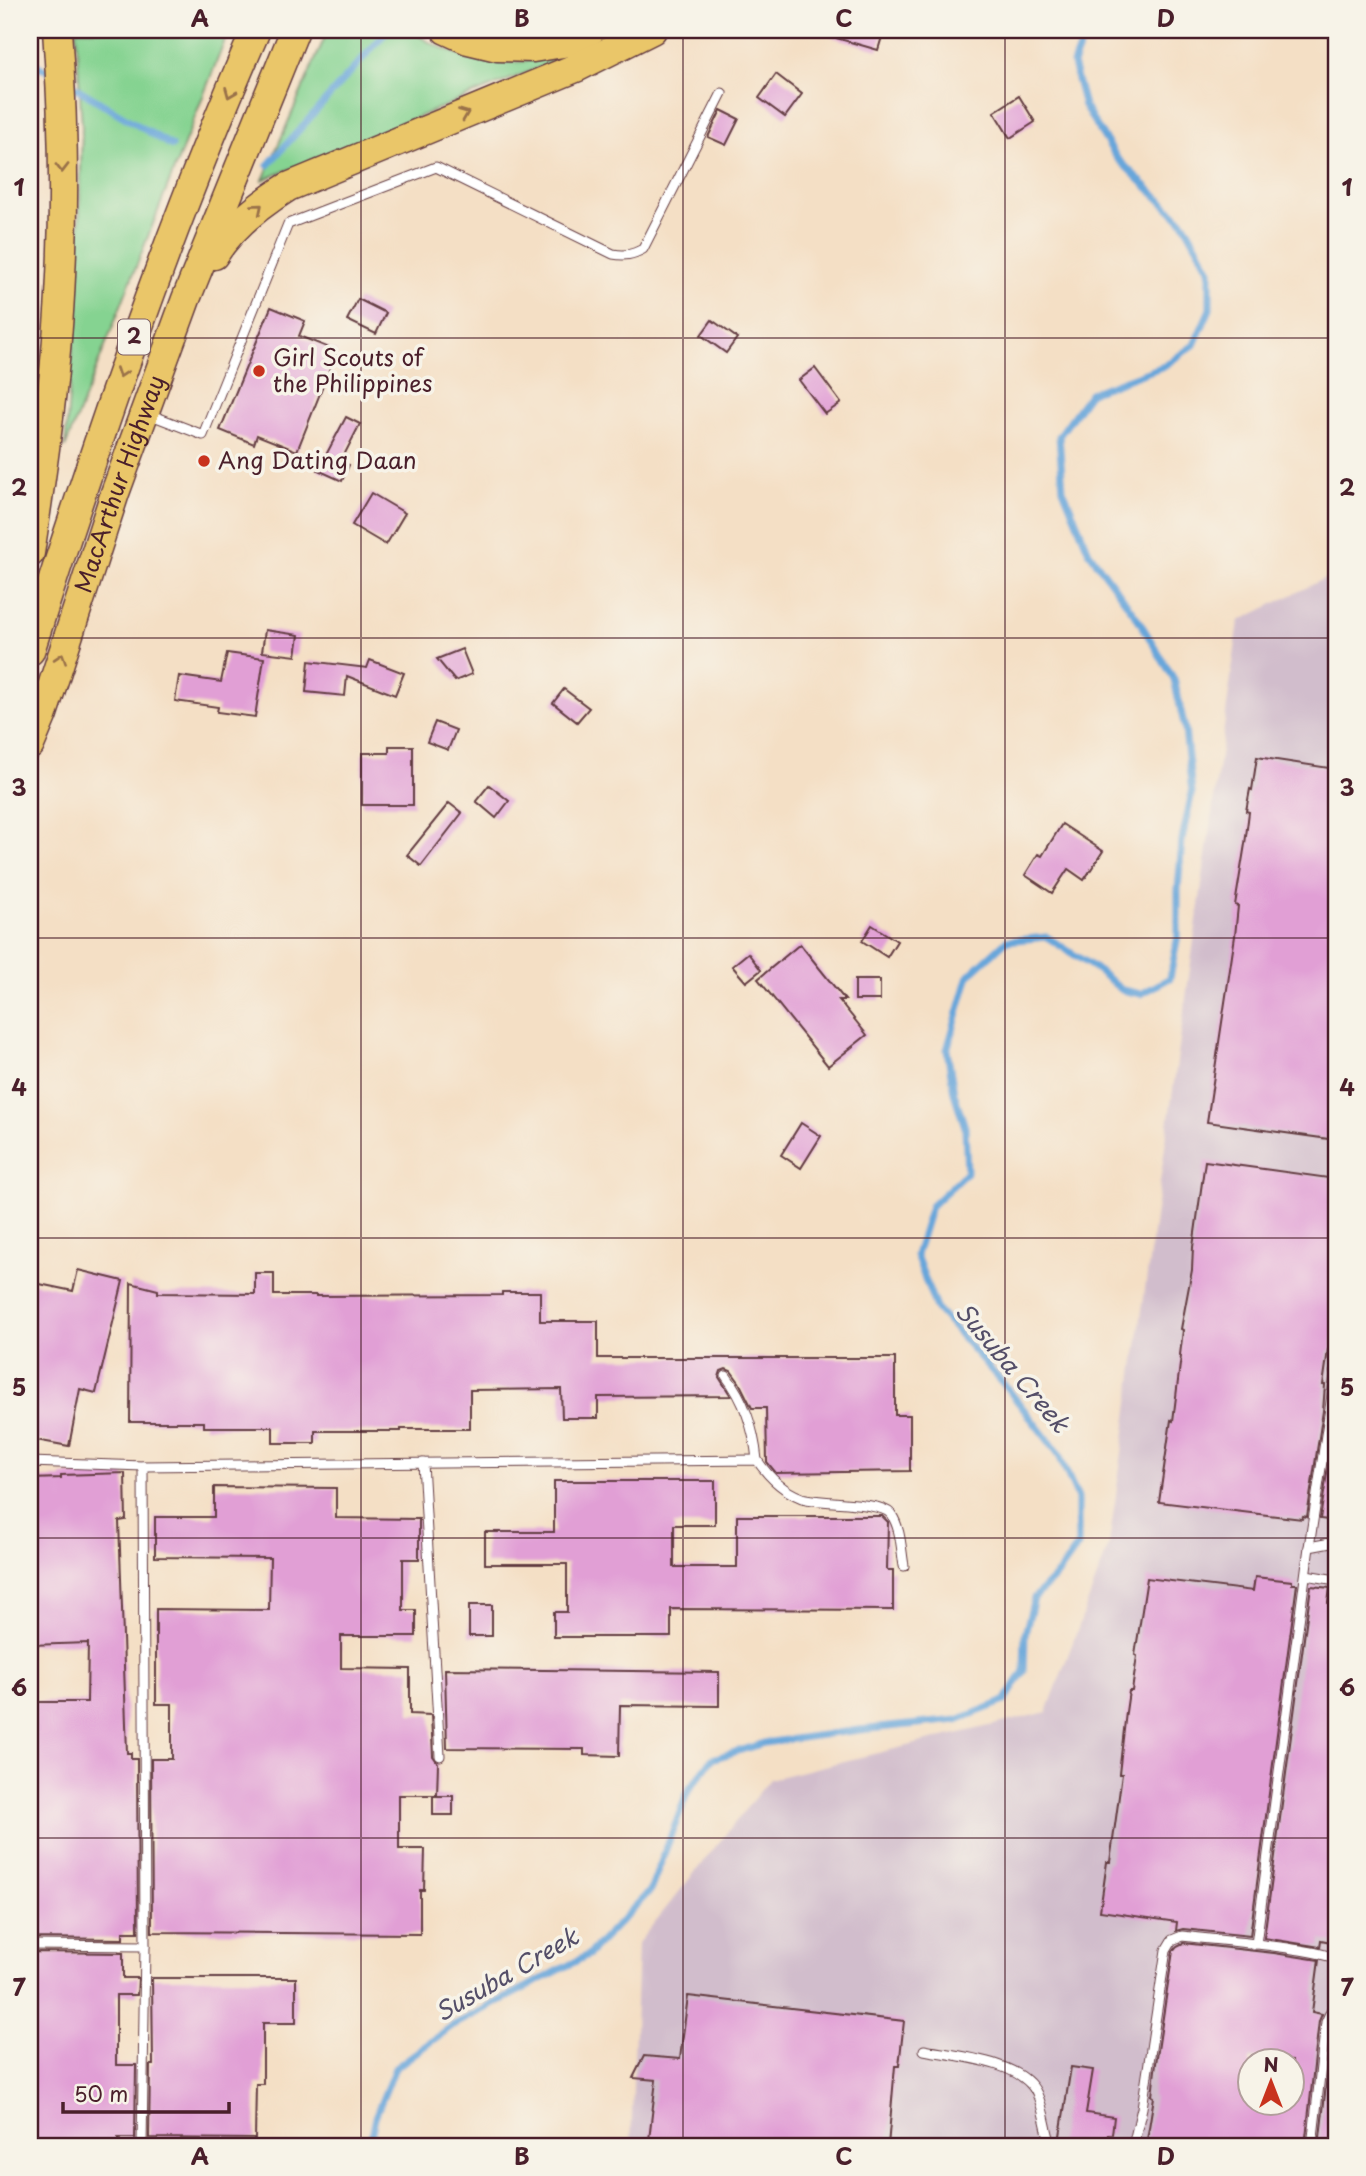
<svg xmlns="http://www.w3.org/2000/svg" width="1366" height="2176" font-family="'Playpen Sans',sans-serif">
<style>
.industrial{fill:#d1bdcc;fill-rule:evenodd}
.green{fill:#85d391;stroke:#68795e;stroke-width:2}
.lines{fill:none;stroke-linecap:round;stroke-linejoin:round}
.stream{stroke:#67a6da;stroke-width:7}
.building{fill:#e19fd5;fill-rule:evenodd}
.service-casing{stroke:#643c42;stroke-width:11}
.trunk-casing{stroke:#643c42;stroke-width:31}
.service{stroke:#fff;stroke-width:9}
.trunk{stroke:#eac669;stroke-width:28}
.oneway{stroke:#9a724a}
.grid{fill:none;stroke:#4a1f2b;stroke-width:2;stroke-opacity:0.55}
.poi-dot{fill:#c8321e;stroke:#f7f3e8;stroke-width:2.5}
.labels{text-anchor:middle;stroke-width:7;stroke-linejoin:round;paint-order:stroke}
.shield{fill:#f7f3e8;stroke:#7e5f64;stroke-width:2}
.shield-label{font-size:21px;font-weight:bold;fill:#4a1f2b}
.poi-label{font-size:23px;fill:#4a1f2b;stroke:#f7f3e8;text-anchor:start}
.street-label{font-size:23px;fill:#4a1f2b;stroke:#f7f3e8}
.water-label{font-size:24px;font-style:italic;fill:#544e68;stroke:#f7f3e8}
.neatline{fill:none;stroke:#4a1f2b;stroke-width:2.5}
.grid-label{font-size:23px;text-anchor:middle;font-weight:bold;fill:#4a1f2b}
</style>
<rect width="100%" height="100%" fill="#f7f3e8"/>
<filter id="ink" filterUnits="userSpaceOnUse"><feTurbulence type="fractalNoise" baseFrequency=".0143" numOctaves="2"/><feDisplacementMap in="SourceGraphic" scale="14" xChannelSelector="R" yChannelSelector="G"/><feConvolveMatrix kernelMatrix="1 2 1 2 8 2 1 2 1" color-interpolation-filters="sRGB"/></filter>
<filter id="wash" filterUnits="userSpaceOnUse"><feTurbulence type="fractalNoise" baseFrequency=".00686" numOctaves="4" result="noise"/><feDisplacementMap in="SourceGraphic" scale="28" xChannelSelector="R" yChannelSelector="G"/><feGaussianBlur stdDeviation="1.57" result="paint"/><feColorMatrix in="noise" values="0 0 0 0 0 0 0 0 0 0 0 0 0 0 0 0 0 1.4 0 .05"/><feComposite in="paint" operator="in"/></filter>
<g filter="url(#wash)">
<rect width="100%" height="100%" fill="#f4dfc5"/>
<path class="industrial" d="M 1336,573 L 1336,2146 L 631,2146 L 638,1943 L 770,1779 L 1047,1712 L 1109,1545 L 1239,621 ZM 1250,2060 L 1292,2060 L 1292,2102 L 1250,2102 Z"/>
<g class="green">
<path d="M 76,30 L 229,30 L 65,448 L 78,280 L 82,127 Z"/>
<path d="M 328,30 L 413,30 C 422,40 433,44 445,49 C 489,70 527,65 572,47 C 590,40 601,30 622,30 L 560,59 L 263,180 Z"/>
</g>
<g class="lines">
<g class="stream">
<path d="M 30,61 L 52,74"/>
<path d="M 68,83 L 172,146"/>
<path d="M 268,165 L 388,30"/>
<path d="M 369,2146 L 375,2117 L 395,2068 L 452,2026 L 588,1955 L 650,1891 L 688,1791 L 712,1759 L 764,1743 L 859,1730 L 957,1720 L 1005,1701 L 1024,1671 L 1025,1634 L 1034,1598 L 1058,1574 L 1078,1546 L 1078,1498 L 1058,1453 L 1007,1388 L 936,1308 L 916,1255 L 931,1206 L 967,1172 L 965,1127 L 954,1093 L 947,1050 L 969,975 L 1006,941 L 1047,937 L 1096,969 L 1122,990 L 1141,994 L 1170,978 L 1178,935 L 1178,890 L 1182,840 L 1192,792 L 1185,729 L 1174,679 L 1138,619 L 1089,552 L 1063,489 L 1059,436 L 1090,393 L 1164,366 L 1194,345 L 1210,309 L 1210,270 L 1184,223 L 1117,158 L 1084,106 L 1073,64 L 1086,30"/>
</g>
</g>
<g id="blocks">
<g class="building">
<path d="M 827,30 L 884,30 L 878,50 L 826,35 Z"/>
<path d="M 776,74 L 802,94 L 785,117 L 759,98 Z"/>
<path d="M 1019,96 L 1035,122 L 1010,138 L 994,112 Z"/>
<path d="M 721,110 L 739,119 L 726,145 L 708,137 Z"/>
<path d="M 358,299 L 386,313 L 376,334 L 347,320 Z"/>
<path d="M 271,307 L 305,321 L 299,336 L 337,351 L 297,451 L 257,435 L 254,444 L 220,430 Z"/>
<path d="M 712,320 L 737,338 L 726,353 L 701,335 Z"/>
<path d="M 815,368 L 841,403 L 825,414 L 799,380 Z"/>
<path d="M 346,417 L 360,424 L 341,461 L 349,465 L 342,481 L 318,470 Z"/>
<path d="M 371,493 L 405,513 L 386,545 L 352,525 Z"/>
<path d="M 265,630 L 299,635 L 296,656 L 262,652 Z"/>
<path d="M 462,649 L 472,674 L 455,681 L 437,659 Z"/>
<path d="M 227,653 L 264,658 L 255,717 L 217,712 L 218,707 L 175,701 L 179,676 L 221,682 Z"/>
<path d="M 370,660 L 404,673 L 395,695 L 347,676 L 345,696 L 306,692 L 309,661 L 367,668 Z"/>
<path d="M 564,689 L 589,708 L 577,722 L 553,703 Z"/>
<path d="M 435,722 L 456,730 L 448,750 L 427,742 Z"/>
<path d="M 389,746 L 413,746 L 413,805 L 362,805 L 362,753 L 389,753 Z"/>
<path d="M 1257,757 L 1336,769 L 1336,1140 L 1207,1122 L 1235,936 L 1238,906 L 1235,905 L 1245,844 L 1249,812 L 1246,811 L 1250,789 L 1252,790 Z"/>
<path d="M 489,785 L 509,801 L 496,818 L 476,801 Z"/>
<path d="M 449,803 L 462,813 L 421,866 L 407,855 Z"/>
<path d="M 1062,824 L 1103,851 L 1084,880 L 1068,869 L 1052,893 L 1025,875 L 1038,854 L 1042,856 Z"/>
<path d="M 872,925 L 897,941 L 887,957 L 862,941 Z"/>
<path d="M 800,944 L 845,1000 L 839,1000 L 867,1035 L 828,1066 L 758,979 Z"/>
<path d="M 748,953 L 761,970 L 746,982 L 732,966 Z"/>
<rect x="855" y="980" width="25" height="20"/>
<path d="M 801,1123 L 821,1136 L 801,1168 L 781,1155 Z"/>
<path d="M 1205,1161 L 1336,1179 L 1336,1295 L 1332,1327 L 1334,1327 L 1331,1351 L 1328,1350 L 1323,1385 L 1325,1385 L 1323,1411 L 1307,1517 L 1303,1516 L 1302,1519 L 1159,1502 L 1171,1420 L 1173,1421 L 1181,1356 L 1180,1355 L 1183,1330 L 1181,1329 L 1192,1270 L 1193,1247 Z"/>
<path d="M 78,1270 L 123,1281 L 96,1393 L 80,1389 L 69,1446 L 30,1439 L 30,1282 L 73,1291 Z"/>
<path d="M 255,1273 L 274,1273 L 274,1295 L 316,1295 L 316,1296 L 502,1295 L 502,1292 L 540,1292 L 540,1321 L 598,1321 L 598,1358 L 895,1358 L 895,1415 L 910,1415 L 910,1471 L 776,1473 L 767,1462 L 766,1408 L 752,1408 L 739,1382 L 731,1371 L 726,1369 L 721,1371 L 719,1377 L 731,1396 L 598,1397 L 598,1418 L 562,1418 L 561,1389 L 470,1390 L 470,1429 L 401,1429 L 401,1431 L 315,1431 L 315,1443 L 273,1443 L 273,1427 L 204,1427 L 204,1422 L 130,1422 L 131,1283 L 158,1290 L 158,1293 L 255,1294 Z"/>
<path d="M 1336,1414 L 1336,1521 L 1320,1519 Z"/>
<path d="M 125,1473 L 126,1520 L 119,1521 L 127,1753 L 131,1753 L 131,1759 L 137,1759 L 138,1932 L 123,1932 L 123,1939 L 30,1938 L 30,1702 L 87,1702 L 88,1643 L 30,1645 L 30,1479 L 61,1478 L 61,1475 Z"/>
<path d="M 554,1481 L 715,1481 L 715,1525 L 674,1525 L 674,1567 L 737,1567 L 737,1516 L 882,1516 L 888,1522 L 887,1570 L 893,1570 L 893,1610 L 671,1609 L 671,1637 L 554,1637 L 554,1612 L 567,1612 L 567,1564 L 485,1564 L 485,1532 L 554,1532 Z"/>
<path d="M 214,1487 L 336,1488 L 336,1518 L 419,1519 L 419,1559 L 403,1559 L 403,1610 L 416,1610 L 416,1636 L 341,1636 L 341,1668 L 410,1669 L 410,1714 L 431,1715 L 433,1756 L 438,1763 L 437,1795 L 399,1795 L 399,1849 L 425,1849 L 424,1890 L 420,1890 L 420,1934 L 152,1932 L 151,1759 L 172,1759 L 172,1704 L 156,1704 L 156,1609 L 269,1610 L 270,1558 L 155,1557 L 155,1517 L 214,1517 Z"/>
<path d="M 1255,1577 L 1292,1581 L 1292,1584 L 1297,1584 L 1250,1936 L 1183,1929 L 1176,1931 L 1177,1922 L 1100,1911 L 1107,1862 L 1110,1862 L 1122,1774 L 1119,1774 L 1126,1712 L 1129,1691 L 1132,1691 L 1137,1656 L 1135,1655 L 1147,1578 L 1253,1591 Z"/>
<path d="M 1311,1586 L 1330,1588 L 1328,1603 L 1336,1604 L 1336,1943 L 1321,1940 L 1320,1947 L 1264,1938 Z"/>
<rect x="469" y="1605" width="23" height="31"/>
<path d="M 445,1669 L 719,1672 L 719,1706 L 620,1705 L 619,1756 L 584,1755 L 584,1749 L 447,1748 Z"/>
<rect x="433" y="1796" width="20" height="19"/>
<path d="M 1183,1943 L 1274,1953 L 1319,1960 L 1312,2012 L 1322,2014 L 1319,2021 L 1305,2146 L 1146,2146 L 1154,2097 L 1152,2096 L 1155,2070 L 1173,1951 L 1177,1946 ZM 1250,2058 L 1292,2061 L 1292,2103 L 1250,2103 Z"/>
<path d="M 30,1952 L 123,1953 L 123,1978 L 138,1978 L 137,1995 L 116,1995 L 116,2065 L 136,2065 L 135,2138 L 118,2138 L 118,2146 L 30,2146 Z"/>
<path d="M 152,1978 L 296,1978 L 296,2023 L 263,2023 L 263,2084 L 256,2084 L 255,2139 L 149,2138 L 150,2065 L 153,2065 Z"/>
<path d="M 688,1996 L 904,2021 L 899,2066 L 895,2066 L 888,2146 L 710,2146 L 649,2140 L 656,2080 L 633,2078 L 644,2056 L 680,2059 Z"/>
<path d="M 1336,2016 L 1336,2146 L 1319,2146 L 1333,2024 Z"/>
<path d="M 1071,2067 L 1093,2070 L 1086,2113 L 1114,2117 L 1112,2134 L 1108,2134 L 1106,2146 L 1088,2146 L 1059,2142 Z"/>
</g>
</g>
</g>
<g filter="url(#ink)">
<use href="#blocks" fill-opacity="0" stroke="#643c42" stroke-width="2"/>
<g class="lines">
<defs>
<g id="service">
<path d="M 146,413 L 203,435 L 288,224 L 436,167 L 613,254 C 625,256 632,255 643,249 L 722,93"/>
<path d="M 726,1376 C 745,1401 754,1429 757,1460"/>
<path d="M 30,1462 L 143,1466"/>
<path d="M 423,1463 L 440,1756"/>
<path d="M 1309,1547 L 1336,1542"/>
<path d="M 1306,1575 L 1336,1580"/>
<path d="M 1256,1944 L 1309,1547 L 1336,1369"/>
<path d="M 30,1945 L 145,1946 L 143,1466 L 757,1460 C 768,1476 783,1491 802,1498 C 821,1504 880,1501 891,1514 C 901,1528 901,1549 904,1566"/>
<path d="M 924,2050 C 956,2056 1023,2061 1037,2094 C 1045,2111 1045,2130 1052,2146"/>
<path d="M 142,2146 L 145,1946"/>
<path d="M 1133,2146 L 1142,2108 L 1166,1950 L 1172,1940 L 1182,1936 C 1217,1940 1253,1943 1288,1948 C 1304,1951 1321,1952 1336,1959"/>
<path d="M 1312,2146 L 1326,2022 L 1331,2011 L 1336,2006"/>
</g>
<g id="trunk">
<path d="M 446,30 L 468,40 L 497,47 L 533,48 L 569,42 L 591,30"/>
<path d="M 214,255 C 232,226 259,205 288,187 L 578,67 L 652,30"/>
<path d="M 30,553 C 44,461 57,369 61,276 C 65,194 63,111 57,30"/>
<path d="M 30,651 C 97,441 167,232 256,30"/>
<path id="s1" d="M 30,745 L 43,714 L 115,493 L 186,299 L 295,30"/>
</g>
</defs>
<use href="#service" class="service-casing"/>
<use href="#trunk" class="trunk-casing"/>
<use href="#service" class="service"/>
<use href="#trunk" class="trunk"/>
</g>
<defs><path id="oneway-chevron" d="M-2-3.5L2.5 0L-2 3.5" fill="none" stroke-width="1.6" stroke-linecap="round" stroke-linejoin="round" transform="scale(1.75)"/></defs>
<g class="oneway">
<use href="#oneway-chevron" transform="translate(230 93) rotate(112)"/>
<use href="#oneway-chevron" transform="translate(464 114) rotate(-22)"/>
<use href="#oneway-chevron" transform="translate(62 168) rotate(90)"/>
<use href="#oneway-chevron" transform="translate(258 208) rotate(-40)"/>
<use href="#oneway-chevron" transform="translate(121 373) rotate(109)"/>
<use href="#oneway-chevron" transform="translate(61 658) rotate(-72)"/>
</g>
</g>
<path class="grid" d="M 361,30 L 361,2146M 683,30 L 683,2146M 1005,30 L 1005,2146M 30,338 L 1336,338M 30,638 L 1336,638M 30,938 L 1336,938M 30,1238 L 1336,1238M 30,1538 L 1336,1538M 30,1838 L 1336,1838"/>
<g class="poi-dot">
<circle cx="259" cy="371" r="7"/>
<circle cx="204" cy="461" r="7"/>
</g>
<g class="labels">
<rect class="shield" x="118" y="319.5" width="32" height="35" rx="5"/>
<g class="shield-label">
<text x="134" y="344">2</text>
</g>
<g class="poi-label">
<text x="273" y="366">Girl Scouts of<tspan x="273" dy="26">the Philippines</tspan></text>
<text x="218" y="469">Ang Dating Daan</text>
</g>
<g class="street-label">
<text dy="8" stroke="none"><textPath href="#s1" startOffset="276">MacArthur Highway</textPath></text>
</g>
<g class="water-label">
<text transform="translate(1012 1368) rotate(50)" y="8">Susuba Creek</text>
<text transform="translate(507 1975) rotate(-30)" y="8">Susuba Creek</text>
</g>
</g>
<rect width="1366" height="2176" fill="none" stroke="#f7f3e8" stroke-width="77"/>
<g transform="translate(1271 2082)"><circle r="33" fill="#f7f3e8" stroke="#b29e9c" stroke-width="2"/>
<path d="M0-5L12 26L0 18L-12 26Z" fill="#c8321e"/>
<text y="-10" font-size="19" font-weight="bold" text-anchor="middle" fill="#4a1f2b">N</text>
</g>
<path d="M63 2102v10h166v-10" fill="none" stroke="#4a1f2b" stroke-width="3.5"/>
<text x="74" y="2102" font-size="21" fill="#4a1f2b" stroke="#f7f3e8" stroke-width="5" paint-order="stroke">50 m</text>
<rect x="38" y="38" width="1290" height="2100" class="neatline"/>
<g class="grid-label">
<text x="200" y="27">A</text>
<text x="522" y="27">B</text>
<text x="844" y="27">C</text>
<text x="1166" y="27">D</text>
<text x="19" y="196">1</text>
<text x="1347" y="196">1</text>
<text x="19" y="496">2</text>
<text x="1347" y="496">2</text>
<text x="19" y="796">3</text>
<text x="1347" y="796">3</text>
<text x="19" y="1096">4</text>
<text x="1347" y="1096">4</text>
<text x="19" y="1396">5</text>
<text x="1347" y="1396">5</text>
<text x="19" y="1696">6</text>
<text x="1347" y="1696">6</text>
<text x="19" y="1996">7</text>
<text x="1347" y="1996">7</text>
<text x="200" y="2165">A</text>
<text x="522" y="2165">B</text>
<text x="844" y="2165">C</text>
<text x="1166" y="2165">D</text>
</g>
</svg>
